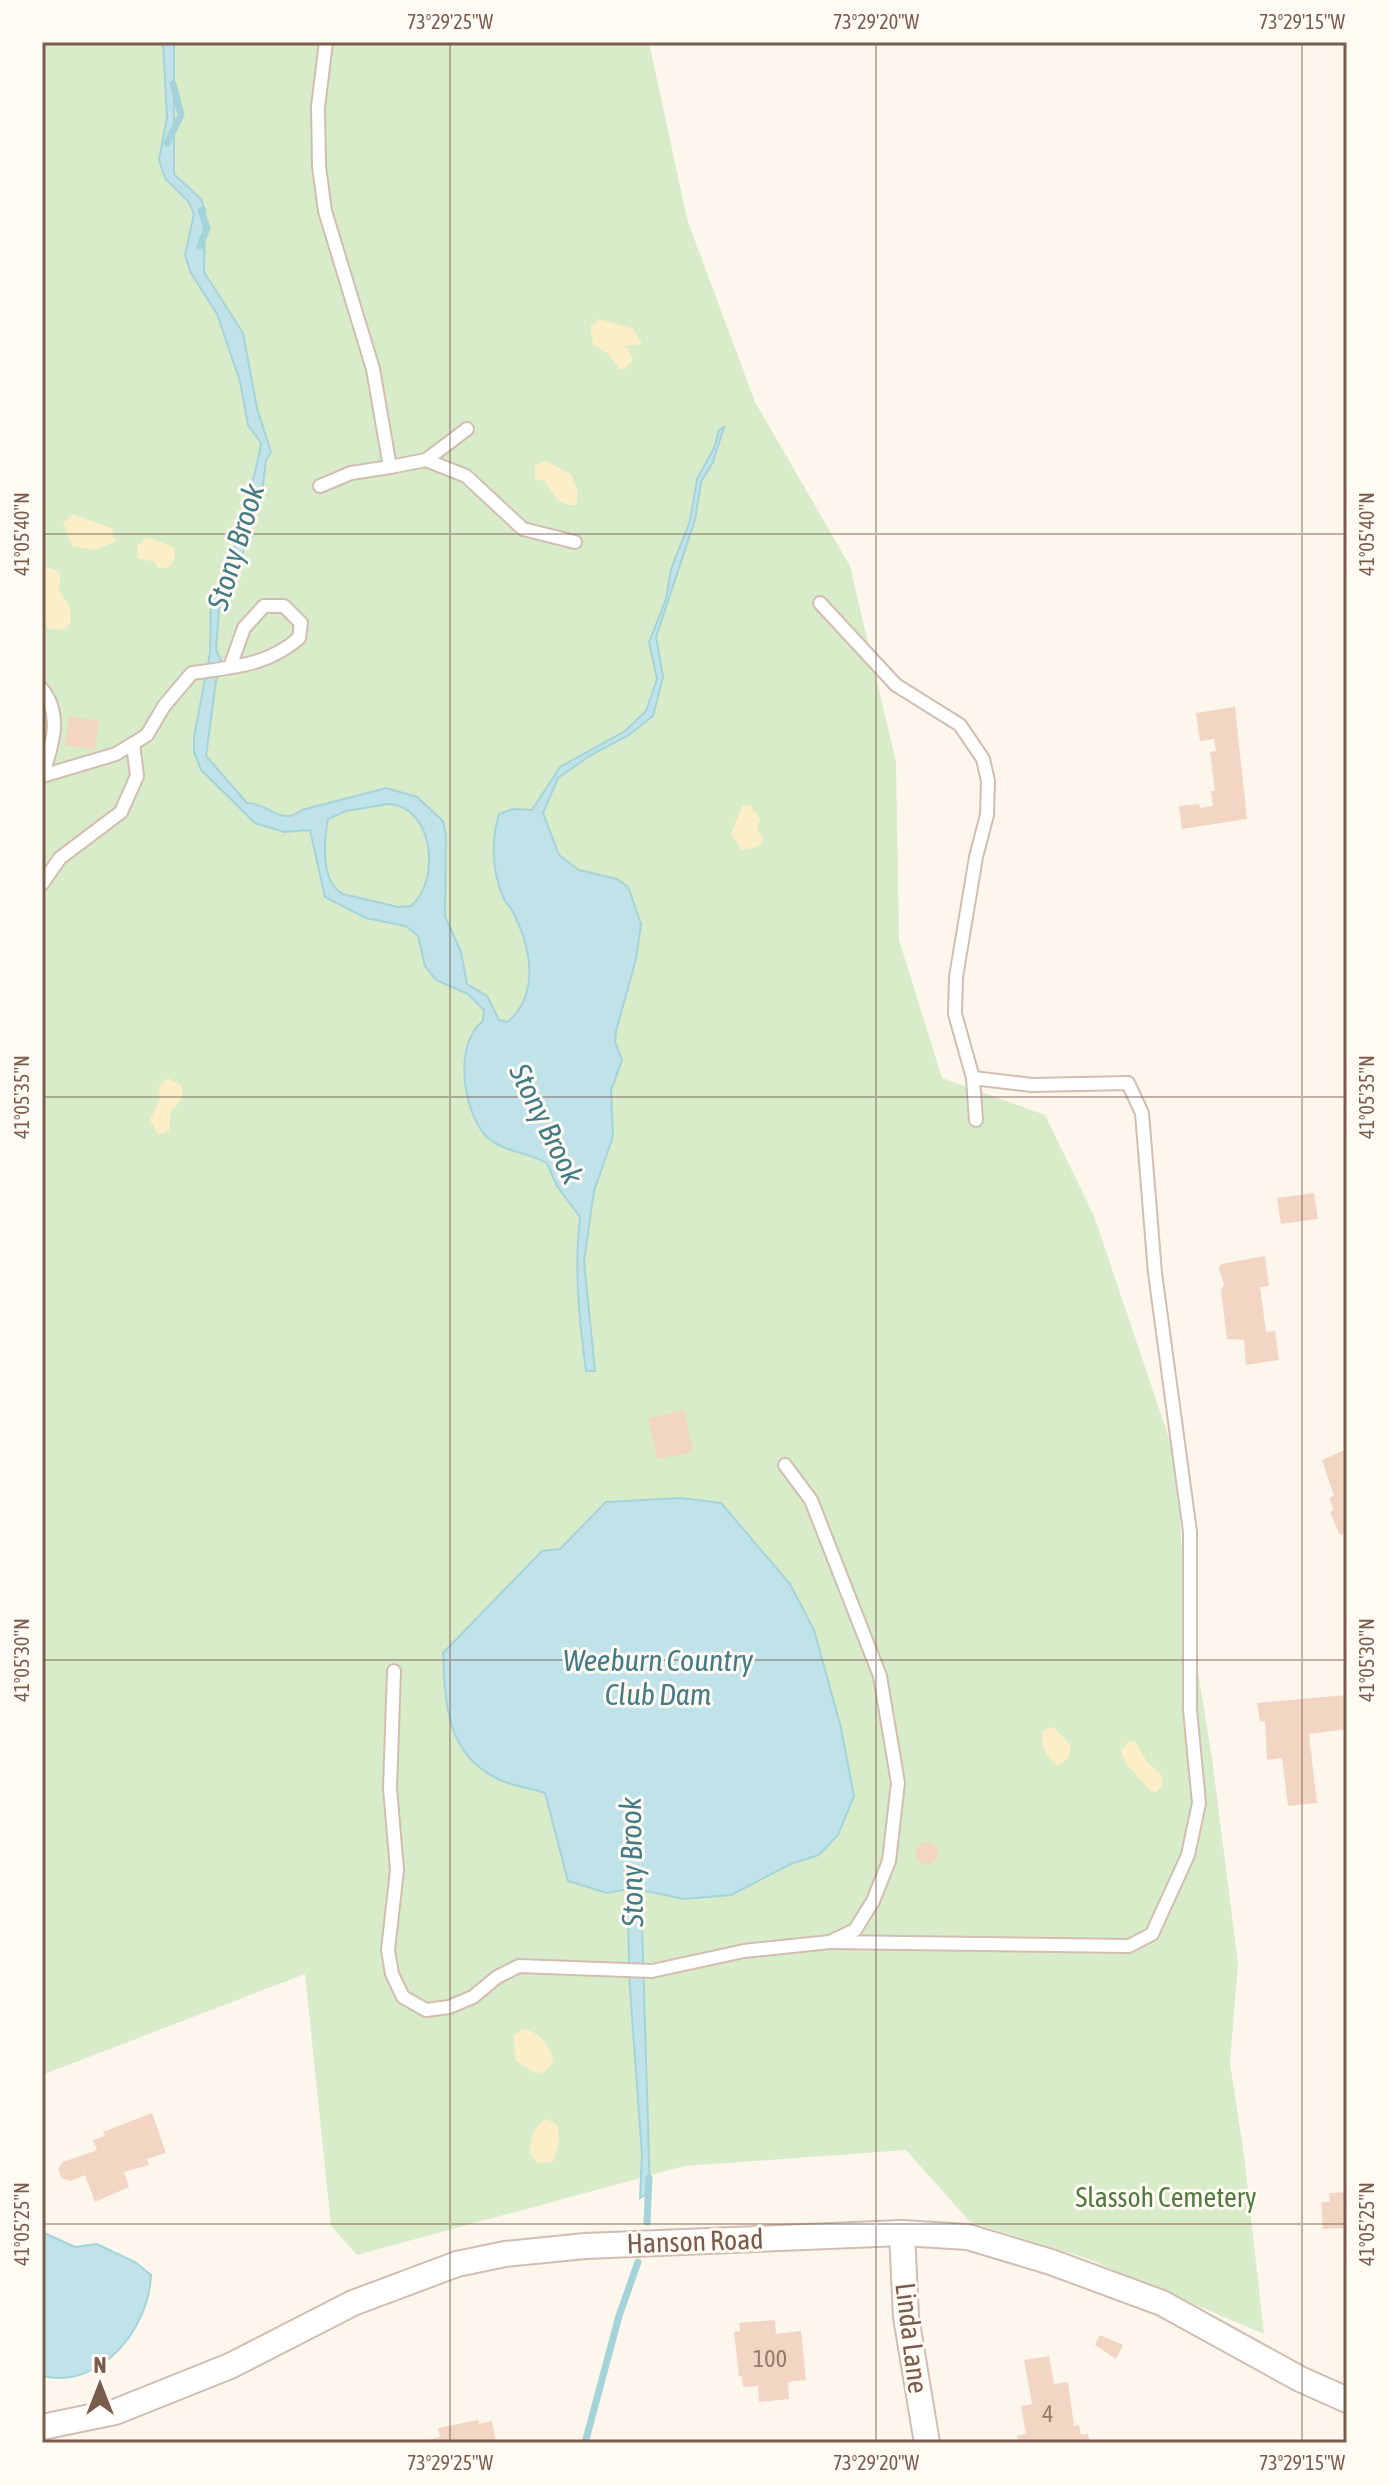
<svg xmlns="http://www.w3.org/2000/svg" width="1389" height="2485" font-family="'Asap Condensed',sans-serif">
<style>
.green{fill:#d8ecc9}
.sand{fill:#fcefc7}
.water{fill:#bfe3e8;stroke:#a5d3da;stroke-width:2;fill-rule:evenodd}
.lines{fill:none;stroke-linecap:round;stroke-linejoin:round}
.stream{stroke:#a5d3da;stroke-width:7}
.building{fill:#f3d5c3}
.service-casing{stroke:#d1beb0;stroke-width:16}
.minor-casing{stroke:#d1beb0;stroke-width:28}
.service{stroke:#fff;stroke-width:12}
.minor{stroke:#fff;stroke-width:24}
.ticks{fill:none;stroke:#7a5c4d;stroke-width:2;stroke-opacity:0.45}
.labels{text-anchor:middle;stroke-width:6;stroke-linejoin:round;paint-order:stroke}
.number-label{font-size:24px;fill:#987a6a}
.park-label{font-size:28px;fill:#537a41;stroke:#fffaf3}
.street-label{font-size:28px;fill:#7a5c4d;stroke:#fffaf3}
.water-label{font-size:30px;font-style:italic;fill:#437c86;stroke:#fffaf3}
.neatline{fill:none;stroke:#7a5c4d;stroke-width:3}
.ticks-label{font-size:20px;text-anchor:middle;fill:#7a5c4d}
</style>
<rect width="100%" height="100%" fill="#fdf6ec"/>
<path class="green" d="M 42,42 L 649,42 L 687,219 L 755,402 L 850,566 L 896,762 L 899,940 L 942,1078 L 1045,1115 L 1094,1216 L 1176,1459 L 1184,1584 L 1212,1759 L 1238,1963 L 1230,2063 L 1244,2155 L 1264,2334 L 1086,2258 L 970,2222 L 906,2150 L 684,2166 L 357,2255 L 331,2226 L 305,1974 L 42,2075 Z"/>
<g class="sand">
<path d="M 599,319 L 633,329 L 642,344 L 626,346 L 633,359 L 625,369 L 620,369 L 607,353 L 593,344 L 590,327 Z"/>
<path d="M 545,461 L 571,474 L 578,493 L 576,505 C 559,507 553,494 545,481 L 535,479 L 535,466 Z"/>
<path d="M 73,514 L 113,529 L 115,542 L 95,550 L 72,546 L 63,523 Z"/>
<path d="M 146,537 L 174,547 L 175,559 L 168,568 L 158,568 L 155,562 L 138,558 L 137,546 Z"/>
<path d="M 46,567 L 60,572 L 59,590 L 70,608 L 71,623 L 63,630 L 47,628 L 42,571 Z"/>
<path d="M 750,805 L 760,819 L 757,829 L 764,840 L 758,847 L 742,850 L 731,834 L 742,806 Z"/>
<path d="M 168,1078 L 182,1086 C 183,1097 181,1104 171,1110 L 169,1131 L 158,1135 L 150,1120 L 160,1100 L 159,1086 Z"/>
<path d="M 1054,1727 L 1071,1746 L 1069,1757 L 1058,1766 C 1046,1757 1039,1745 1043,1730 Z"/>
<path d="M 1135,1741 L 1147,1762 L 1161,1774 L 1163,1784 L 1157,1792 L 1150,1791 L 1125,1762 L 1121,1750 L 1128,1742 Z"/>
<path d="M 523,2029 C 539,2031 553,2048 553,2063 L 545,2072 L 535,2073 L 516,2061 L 513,2036 Z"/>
<path d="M 547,2119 L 558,2126 L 559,2141 L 553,2162 L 538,2163 L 530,2153 C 530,2138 533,2126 547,2119 Z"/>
</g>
<g class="water">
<path d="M 163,42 L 174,42 L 174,174 L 201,199 L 205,210 L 204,272 L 243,333 L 257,408 L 271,452 L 266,460 L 263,486 L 236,575 L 220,597 L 216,650 L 222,662 L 216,681 L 206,756 L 247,803 C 270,803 279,827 302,810 L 386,788 L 417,797 L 443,821 L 446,835 L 445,916 L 461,952 L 467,984 L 487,996 L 499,1020 L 508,1022 C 540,993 531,949 514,914 C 512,908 506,904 504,899 C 492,872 491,842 499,814 L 513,809 L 532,810 L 560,767 L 625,731 L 646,711 L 657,679 L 649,642 L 666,599 L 671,569 L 690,521 L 697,479 L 714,448 L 719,430 L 724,427 L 713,462 L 701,482 L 695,520 L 656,637 L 663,677 L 653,716 L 629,735 L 591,755 L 558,778 L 543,813 L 559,855 L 579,870 L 617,879 L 628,887 L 641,924 L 636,959 L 616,1031 L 615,1042 L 622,1060 L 611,1091 L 613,1136 L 594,1191 L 584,1261 L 595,1371 L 586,1371 C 579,1319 574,1267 580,1217 L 557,1186 L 547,1163 C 528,1152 501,1152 485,1135 C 462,1108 454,1043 483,1021 L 484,1010 L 468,994 L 436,980 L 425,966 L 418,936 L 406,926 L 366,918 L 325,897 L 310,830 L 284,832 L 255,823 L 201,770 L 194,752 L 194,737 L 210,653 L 211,594 C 232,579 230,562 236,540 C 244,507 256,477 261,443 L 248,425 L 240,381 L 217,314 L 191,273 L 185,255 L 194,214 L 188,201 L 165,178 L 159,160 L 167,117 ZM 388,804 C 434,806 441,881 411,906 L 398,907 L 343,894 C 320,882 324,841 328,819 L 346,811 Z"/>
<path d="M 681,1498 L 721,1503 L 790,1584 L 814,1630 L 841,1728 L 854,1796 L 838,1835 L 819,1855 L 791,1864 L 731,1895 L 684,1899 L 641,1890 L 650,2192 L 640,2198 L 642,2155 L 629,1975 L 628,1889 L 607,1893 L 568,1881 L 545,1793 C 530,1788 511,1786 496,1778 C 446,1753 445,1702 443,1653 L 542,1551 L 560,1549 L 606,1502 Z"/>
<path d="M 42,2232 L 75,2247 L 97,2244 L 135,2262 L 151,2275 C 149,2328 101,2390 42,2376 Z"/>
</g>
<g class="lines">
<g class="stream">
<path d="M 167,143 L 181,115 L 173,84"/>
<path d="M 200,246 L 207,228 L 201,210"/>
<path d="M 647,2222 L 649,2178"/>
<path d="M 585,2443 L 619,2316 L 638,2262"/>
</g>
</g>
<g class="building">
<path d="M 1235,707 L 1247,819 L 1182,829 L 1179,806 L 1199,804 L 1200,808 L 1213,806 L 1211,791 L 1215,791 L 1210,752 L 1216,751 L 1214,739 L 1200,741 L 1196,713 Z"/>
<path d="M 69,716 L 99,721 L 95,750 L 65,745 Z"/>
<path d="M 1314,1193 L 1318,1219 L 1281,1224 L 1277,1198 Z"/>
<path d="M 1265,1256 L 1269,1286 L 1260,1287 L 1266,1332 L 1275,1331 L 1279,1360 L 1246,1365 L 1244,1340 L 1227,1339 L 1221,1290 L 1224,1284 L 1219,1269 L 1221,1264 Z"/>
<path d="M 684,1410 L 693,1452 L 657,1459 L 648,1418 Z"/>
<path d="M 1345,1450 L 1347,1532 L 1340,1535 L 1330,1512 L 1334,1510 L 1329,1498 L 1334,1496 L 1322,1460 Z"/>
<path d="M 1347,1695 L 1347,1729 L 1309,1734 L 1317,1803 L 1288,1806 L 1282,1758 L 1267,1760 L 1265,1721 L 1260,1722 L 1257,1703 Z"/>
<circle cx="927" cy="1853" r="11"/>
<path d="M 152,2113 L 166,2153 L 147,2159 L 149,2165 L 124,2172 L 129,2187 L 95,2202 L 85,2175 L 70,2181 L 62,2178 L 58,2169 L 63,2162 L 97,2150 L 93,2140 L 105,2136 L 103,2132 Z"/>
<path d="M 1347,2192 L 1347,2228 L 1323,2229 L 1321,2202 L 1330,2202 L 1329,2193 Z"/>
<path d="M 775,2320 L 776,2334 L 801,2331 L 806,2380 L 788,2382 L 789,2399 L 759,2402 L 758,2386 L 743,2387 L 742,2376 L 739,2377 L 734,2332 L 740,2331 L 739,2323 Z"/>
<path d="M 1100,2335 L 1123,2345 L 1116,2359 L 1095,2345 Z"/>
<path d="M 1049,2356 L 1054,2384 L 1068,2382 L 1074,2426 L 1079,2425 L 1081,2435 L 1088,2434 L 1090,2443 L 1019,2443 L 1017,2436 L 1026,2434 L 1021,2406 L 1032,2404 L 1024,2360 Z"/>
<path d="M 478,2420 L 479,2424 L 492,2421 L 496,2443 L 417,2443 L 440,2437 L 438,2428 Z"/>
</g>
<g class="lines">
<defs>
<g id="service">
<path d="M 426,460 L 466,476 L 523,529 L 575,542"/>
<path d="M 390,467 L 426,460 L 467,429"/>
<path d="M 320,486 L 351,473 L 390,467 L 373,369 L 325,211 L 319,166 L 318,107 L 326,42"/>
<path d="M 820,603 L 896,685 L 960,725 L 983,759 L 988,781 L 987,815 L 976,857 L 956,977 L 955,1014 L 973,1078 L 976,1120"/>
<path d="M 42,689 C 63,715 52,747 42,776"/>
<path d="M 42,776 L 116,754 L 147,735 L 164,706 L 192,673 C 233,667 267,666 299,638 L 301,623 L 284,606 L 264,606 L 244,628 L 230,667"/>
<path d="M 42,884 L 60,858 L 121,812 L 137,776 L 133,744"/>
<path d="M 785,1465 L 811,1500 L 880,1676 L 898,1783 L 889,1861 L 873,1901 L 855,1930 L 830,1942 L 1129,1946 L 1152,1934 L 1188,1855 L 1199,1803 L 1190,1710 L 1190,1532 L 1155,1273 L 1142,1113 L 1128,1083 L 1032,1085 L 973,1078"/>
<path d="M 394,1671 L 390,1788 L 397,1870 L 388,1950 L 392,1974 L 403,1997 L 426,2010 L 449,2007 L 473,1997 L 497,1977 L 519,1966 L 652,1971 L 744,1951 L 830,1942"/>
</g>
<g id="minor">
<path d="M 902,2233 L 906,2317 L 927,2443"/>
<path d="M 42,2427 L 115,2412 L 230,2366 L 353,2303 L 457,2264 L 505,2254 L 585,2246 L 902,2233 L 968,2237 L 1051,2262 L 1162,2303 L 1300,2379 L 1347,2400"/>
</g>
</defs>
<use href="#service" class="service-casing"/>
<use href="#minor" class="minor-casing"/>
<use href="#service" class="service"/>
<use href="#minor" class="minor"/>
</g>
<path class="ticks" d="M 450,42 L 450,2443M 876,42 L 876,2443M 1302,42 L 1302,2443M 42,534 L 1347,534M 42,1097 L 1347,1097M 42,1660 L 1347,1660M 42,2224 L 1347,2224"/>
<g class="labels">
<g class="number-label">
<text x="770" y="2367">100</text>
<text x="1048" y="2422">4</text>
</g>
<g class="park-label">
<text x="1166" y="2207">Slassoh Cemetery</text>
</g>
<g class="street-label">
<text transform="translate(695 2241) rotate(-2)" y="10">Hanson Road</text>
<text transform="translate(912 2338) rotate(83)" y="10">Linda Lane</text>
</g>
<g class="water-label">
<text transform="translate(236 547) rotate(-73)" y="10">Stony Brook</text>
<text transform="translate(546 1124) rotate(64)" y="10">Stony Brook</text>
<text x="658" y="1671">Weeburn Country<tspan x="658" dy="34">Club Dam</tspan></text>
<text transform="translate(632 1862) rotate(-91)" y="10">Stony Brook</text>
</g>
</g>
<rect width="1389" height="2485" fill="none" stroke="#fffaf3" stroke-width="88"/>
<g transform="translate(100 2385)" stroke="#fffaf3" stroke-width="6" paint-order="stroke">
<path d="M0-6L14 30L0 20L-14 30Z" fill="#7a5c4d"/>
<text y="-12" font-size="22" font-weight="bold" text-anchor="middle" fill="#7a5c4d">N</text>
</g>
<rect x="44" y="44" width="1301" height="2397" class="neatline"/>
<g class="ticks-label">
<text x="450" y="29">73°29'25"W</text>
<text x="876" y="29">73°29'20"W</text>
<text x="1302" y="29">73°29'15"W</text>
<text transform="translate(22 534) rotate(-90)" y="7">41°05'40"N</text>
<text transform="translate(1367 534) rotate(-90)" y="7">41°05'40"N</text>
<text transform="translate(22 1097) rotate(-90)" y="7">41°05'35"N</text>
<text transform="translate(1367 1097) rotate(-90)" y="7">41°05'35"N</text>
<text transform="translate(22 1660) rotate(-90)" y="7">41°05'30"N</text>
<text transform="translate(1367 1660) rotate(-90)" y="7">41°05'30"N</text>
<text transform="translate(22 2224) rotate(-90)" y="7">41°05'25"N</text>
<text transform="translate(1367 2224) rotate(-90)" y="7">41°05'25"N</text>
<text x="450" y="2470">73°29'25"W</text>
<text x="876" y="2470">73°29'20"W</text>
<text x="1302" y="2470">73°29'15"W</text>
</g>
</svg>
